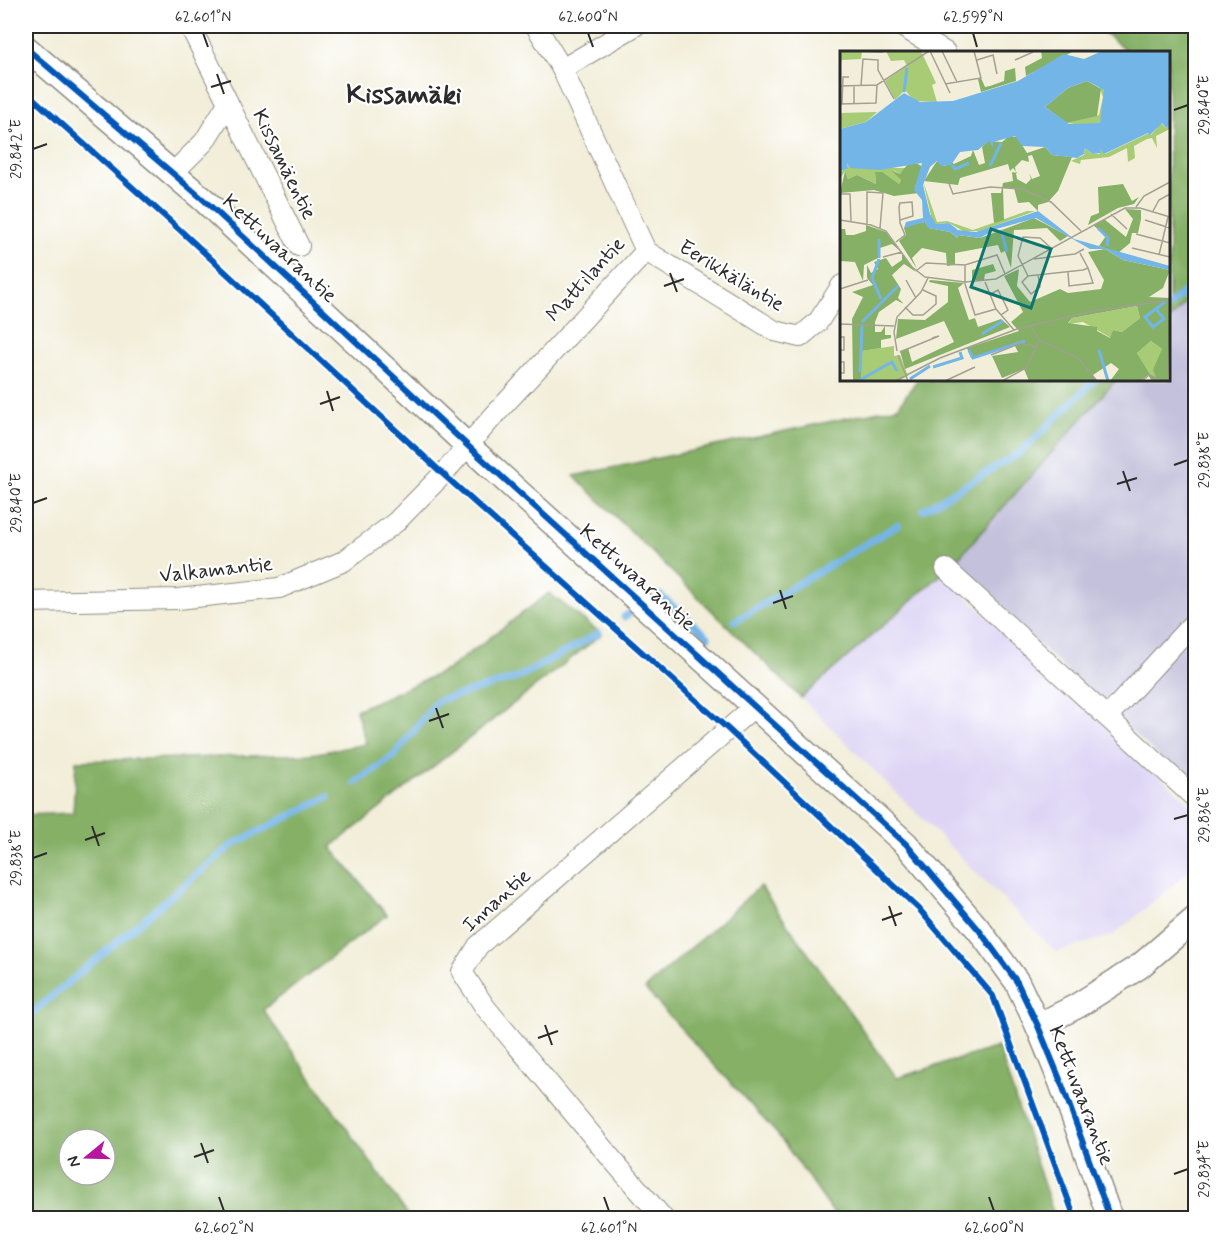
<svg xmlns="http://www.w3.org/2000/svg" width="1221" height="1244" font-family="Mynerve,sans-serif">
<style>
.built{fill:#ded5f5}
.industrial{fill:#c3c1db}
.forest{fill:#85b066;stroke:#586e48;stroke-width:1.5;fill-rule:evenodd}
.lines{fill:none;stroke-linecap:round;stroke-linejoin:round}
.stream{stroke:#74b5e8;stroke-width:7}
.minor-casing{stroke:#8e8c82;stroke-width:22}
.tertiary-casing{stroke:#8e8c82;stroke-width:27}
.minor{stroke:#fff;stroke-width:20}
.tertiary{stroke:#fff;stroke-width:24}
.cycleway-casing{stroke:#fff;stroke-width:10}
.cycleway{stroke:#0057b8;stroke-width:6}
.ticks{fill:none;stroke:#2b2b2b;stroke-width:2}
.labels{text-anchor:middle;stroke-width:4.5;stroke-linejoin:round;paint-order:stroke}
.street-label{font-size:21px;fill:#2b2b2b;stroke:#fff}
.district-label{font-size:27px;font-weight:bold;fill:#2b2b2b;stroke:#fff}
.inset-river{fill:none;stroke:#74b5e8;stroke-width:3}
.inset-road{fill:none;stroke:#a2a093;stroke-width:1.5}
.view{fill:#0f766e;fill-opacity:0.15;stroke:#0f766e;stroke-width:3}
.inset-edge{fill:none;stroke:#2b2b2b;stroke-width:3}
.neatline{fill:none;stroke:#2b2b2b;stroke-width:2}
.ticks-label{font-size:15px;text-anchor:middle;fill:#2b2b2b}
</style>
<rect width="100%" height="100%" fill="#fff"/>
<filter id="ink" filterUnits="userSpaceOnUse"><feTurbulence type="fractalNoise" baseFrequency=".0167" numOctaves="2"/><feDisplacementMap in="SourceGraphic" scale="12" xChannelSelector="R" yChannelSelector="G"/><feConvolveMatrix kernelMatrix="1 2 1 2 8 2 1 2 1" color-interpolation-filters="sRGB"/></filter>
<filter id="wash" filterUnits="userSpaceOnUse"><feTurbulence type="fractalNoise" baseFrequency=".008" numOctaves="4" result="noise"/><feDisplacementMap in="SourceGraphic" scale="24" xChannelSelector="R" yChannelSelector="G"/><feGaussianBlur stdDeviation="1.35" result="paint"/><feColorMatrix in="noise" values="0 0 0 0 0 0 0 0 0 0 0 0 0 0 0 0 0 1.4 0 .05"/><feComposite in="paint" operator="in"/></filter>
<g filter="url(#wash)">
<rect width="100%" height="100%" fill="#f2eed9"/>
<path class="built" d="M 941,573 L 1195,808 L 1195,866 L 1114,935 L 1056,952 L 801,698 Z"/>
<path class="industrial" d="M 1195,291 L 1195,790 L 952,565 L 1116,380 L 1168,380 L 1169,321 Z"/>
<g class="forest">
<path d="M 1096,26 L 1195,26 L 1195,291 L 1169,321 L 1168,52 L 1128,52 Z"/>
<path d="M 917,380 L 1116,380 L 952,565 L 801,698 L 574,476 L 898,407 Z"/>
<path d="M 549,593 L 602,634 L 331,847 L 387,915 L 263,1010 L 410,1218 L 38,1218 L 26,1207 L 26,815 L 73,813 L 76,761 L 311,754 L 366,744 L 356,710 L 447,670 ZM 69,1139 L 105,1139 L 105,1175 L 69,1175 Z"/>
<path d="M 760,886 L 897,1078 L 998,1047 L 1055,1218 L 837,1218 L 779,1136 L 645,989 Z"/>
</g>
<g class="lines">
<g class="stream">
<path d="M 1168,307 L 1185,291"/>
<path d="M 923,510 L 1021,452 L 1095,380"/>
<path d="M 660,595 L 708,637"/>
<path d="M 624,617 L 630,613"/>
<path d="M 735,621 L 898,525"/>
<path d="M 355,783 L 394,756 L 437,701 L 517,678 L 599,633"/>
<path d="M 26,1018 L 232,845 L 328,797"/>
</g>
</g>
</g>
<g filter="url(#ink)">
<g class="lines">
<defs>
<g id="minor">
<path d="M 190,26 L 299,246"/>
<path d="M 901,26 L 945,52"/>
<path d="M 562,69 L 635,26"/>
<path d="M 173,173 L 204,142 L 228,103"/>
<path d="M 646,251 L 775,331 L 800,337 L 818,322 L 842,285"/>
<path d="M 946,569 L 1107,717"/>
<path d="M 26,611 L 26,602 L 178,599 L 279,588 L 344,561 L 396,522 L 443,474 L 490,420 L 646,251 L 562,69 L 536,26"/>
<path d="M 1196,620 L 1107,717 L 1196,799"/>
<path d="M 663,1218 L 610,1157 L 485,1007 L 462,972 L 478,946 L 755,706"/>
</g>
<g id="tertiary">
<path d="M 26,48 L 205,201 L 468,446 L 906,844 L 979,930 L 1017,982 L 1038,1026 L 1061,1082 L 1110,1218"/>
<path d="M 1038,1026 L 1077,1006 L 1140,966 L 1196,918"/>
</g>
</defs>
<use href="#minor" class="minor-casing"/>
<use href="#tertiary" class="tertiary-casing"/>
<use href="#minor" class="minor"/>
<use href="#tertiary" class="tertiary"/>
<defs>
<g id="cycleway">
<path d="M 26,48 L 205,201 L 468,446 L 906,844 L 979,930 L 1017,982 L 1038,1026 L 1061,1082 L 1110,1218"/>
<path d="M 26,92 L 180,230 L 443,474 L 729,730 L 919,909 L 993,996 L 1075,1218"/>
</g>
</defs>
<use href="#cycleway" class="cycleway-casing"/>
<use href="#cycleway" class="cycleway"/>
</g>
</g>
<path class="ticks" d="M 203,33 L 208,47M 588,33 L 593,47M 973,33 L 977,47M 217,74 L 224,94M 211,87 L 231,81M 1174,110 L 1188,105M 33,149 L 47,144M 670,273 L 677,292M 664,286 L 684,279M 327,391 L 333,411M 320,404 L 340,397M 1174,465 L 1188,460M 1123,471 L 1130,491M 1117,484 L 1137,478M 33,503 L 47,498M 780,590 L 786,609M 773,603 L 793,596M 436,708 L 443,728M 429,721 L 449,714M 1174,819 L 1188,815M 92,826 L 99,846M 85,840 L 105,833M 33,858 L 47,853M 889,906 L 896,926M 882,920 L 902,913M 545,1025 L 552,1045M 538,1038 L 558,1031M 201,1143 L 208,1163M 194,1157 L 214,1150M 1174,1174 L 1188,1169M 219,1197 L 224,1211M 604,1197 L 609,1211M 989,1197 L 994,1211"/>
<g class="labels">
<g class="street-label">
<text transform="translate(285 164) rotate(64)" y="7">Kissamäentie</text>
<text transform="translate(280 248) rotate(43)" y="7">Kettuvaarantie</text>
<text transform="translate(732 275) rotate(31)" y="7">Eerikkäläntie</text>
<text transform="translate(585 279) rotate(-48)" y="7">Mattilantie</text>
<text transform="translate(216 569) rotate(-6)" y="7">Valkamantie</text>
<text transform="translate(638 577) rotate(42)" y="7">Kettuvaarantie</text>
<text transform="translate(496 900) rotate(-42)" y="7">Innantie</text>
<text transform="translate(1082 1095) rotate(69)" y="7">Kettuvaarantie</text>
</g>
<g class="district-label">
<text x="404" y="103">Kissamäki</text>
</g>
</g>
<g transform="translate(840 51)">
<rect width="330" height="330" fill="#f2eed9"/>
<path d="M 0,0 L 43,0 L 43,2 L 22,1 L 21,8 L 2,9 L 0,15 ZM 46,0 L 81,0 L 96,32 L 92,34 L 97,51 L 74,50 L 65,39 L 55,49 L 45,30 L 67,15 L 64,9 L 51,10 ZM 259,35 L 264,39 L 265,49 L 260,72 L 250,75 L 227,72 L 259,64 L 263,46 ZM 37,61 L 26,71 L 0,78 L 0,62 ZM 321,72 L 326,77 L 330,74 L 330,78 L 316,85 L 317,97 L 312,87 L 307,88 L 294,95 L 295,107 L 288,111 L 287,97 L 269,106 L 241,109 L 240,113 L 231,110 L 244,104 L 245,97 L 253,103 L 260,103 L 260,98 L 265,103 L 309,82 L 311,84 ZM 7,112 L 10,117 L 67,117 L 60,123 L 53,119 L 61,129 L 59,133 L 35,121 L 36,133 L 17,124 L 8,128 L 5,120 L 0,128 L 0,120 L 8,118 ZM 83,130 L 97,171 L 107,170 L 133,179 L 187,160 L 195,160 L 140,180 L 123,180 L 109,172 L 96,173 L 92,169 ZM 297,255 L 300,267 L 282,281 L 273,279 L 271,287 L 243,271 L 228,273 L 232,267 ZM 311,290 L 322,298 L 317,327 L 310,323 L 297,302 ZM 54,295 L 54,305 L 60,304 L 68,325 L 58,330 L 21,330 L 20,300 Z" fill="#a7cc75"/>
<path d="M 201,0 L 234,0 L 186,25 L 185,16 L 202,7 ZM 175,17 L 176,30 L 141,41 L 138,28 L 141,27 L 145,36 L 150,35 L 164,30 L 165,20 ZM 247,30 L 261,38 L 257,65 L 227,72 L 205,56 L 228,37 ZM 169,85 L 177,86 L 187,102 L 205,96 L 212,104 L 232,106 L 218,140 L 208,151 L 198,154 L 198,160 L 189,151 L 178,152 L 174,137 L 163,137 L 164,169 L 154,172 L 151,142 L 161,142 L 163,132 L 173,130 L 172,121 L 177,122 L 173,117 L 170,120 L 168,113 L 120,127 L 118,134 L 84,130 L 97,110 L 105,115 L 109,109 L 114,113 L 131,105 L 133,99 L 139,114 L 145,112 L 142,96 L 148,90 L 162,91 ZM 192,104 L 200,125 L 192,128 L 189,122 L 191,128 L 186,133 L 177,128 L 175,116 L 182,109 L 189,111 L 188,105 ZM 76,112 L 83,116 L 75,136 L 79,142 L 54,145 L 34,139 L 0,142 L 5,120 L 8,128 L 17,124 L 36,133 L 35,121 L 42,121 L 59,133 L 61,129 L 51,119 L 60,123 L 67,114 ZM 283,133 L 292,150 L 299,146 L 294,153 L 278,157 L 248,174 L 251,165 L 259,162 L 258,136 ZM 285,158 L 301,159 L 301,168 L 298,182 L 292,182 L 290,192 L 278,202 L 259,195 L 266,185 L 253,174 L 264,168 L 286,186 L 293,168 ZM 194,167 L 228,185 L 220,190 L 207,177 L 174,179 L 171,217 L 165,200 L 161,202 L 158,194 L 115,202 L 115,214 L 107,215 L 106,202 L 82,197 L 72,207 L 77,218 L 59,190 L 66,184 L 64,177 L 68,174 L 85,171 L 89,177 L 110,181 L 117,187 L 118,184 L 140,187 ZM 26,174 L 46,181 L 60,200 L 52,193 L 40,197 L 40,206 L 24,214 L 23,230 L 15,211 L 0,210 L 0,178 L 5,178 L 6,184 L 14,184 L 26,180 ZM 265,198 L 283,209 L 330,219 L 323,237 L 309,246 L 330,247 L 328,330 L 312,330 L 308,324 L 301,330 L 270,330 L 279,318 L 271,312 L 253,324 L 257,330 L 189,330 L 184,318 L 162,327 L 152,305 L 178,301 L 174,293 L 131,307 L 127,297 L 179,280 L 171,271 L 183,261 L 164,225 L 179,218 L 177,235 L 190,251 L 220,238 L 228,242 L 261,238 L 264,229 L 248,201 ZM 297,255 L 300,267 L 282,281 L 273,279 L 270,287 L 257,280 L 257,276 L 228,272 L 232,267 ZM 311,290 L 322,298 L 313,319 L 316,326 L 310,323 L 297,302 ZM 62,203 L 76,221 L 64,213 L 52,224 L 61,238 L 58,247 L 64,253 L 56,249 L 39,261 L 35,271 L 35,281 L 41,281 L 45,275 L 45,284 L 51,284 L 51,287 L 41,289 L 41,297 L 21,300 L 21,330 L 13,330 L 12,268 L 23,246 L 12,241 L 33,234 L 27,227 L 27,214 L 31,222 L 38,218 L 34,211 L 46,207 L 52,216 L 62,209 ZM 153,213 L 156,220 L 145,223 L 144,229 L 132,229 L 132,219 ZM 90,229 L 124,232 L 118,237 L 129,269 L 135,267 L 138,276 L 161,268 L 170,276 L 65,318 L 60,300 L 68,297 L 72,311 L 114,291 L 104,270 L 56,288 L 58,268 L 85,269 L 108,251 L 108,235 L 89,231 Z" fill="#85b066" fill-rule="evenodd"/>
<path d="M 262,0 L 330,0 L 330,74 L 326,77 L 322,72 L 310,84 L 308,82 L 264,103 L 260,98 L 261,102 L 253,103 L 245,97 L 244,103 L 237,107 L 212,104 L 205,96 L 182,95 L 175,85 L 153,91 L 153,97 L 149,90 L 138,99 L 120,101 L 111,114 L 101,115 L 97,110 L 90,116 L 83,134 L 90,163 L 96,173 L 109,172 L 118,179 L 136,181 L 198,160 L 234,188 L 330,215 L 330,219 L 283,209 L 265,198 L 250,198 L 196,167 L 156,178 L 140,187 L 118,184 L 117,187 L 110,181 L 88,177 L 85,171 L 64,177 L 66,171 L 83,167 L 82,149 L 74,139 L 82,112 L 40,119 L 10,117 L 7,112 L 8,118 L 0,120 L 0,78 L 26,71 L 64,42 L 80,51 L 113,50 L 178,30 L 224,3 L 244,8 ZM 247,30 L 264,39 L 260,72 L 229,73 L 205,56 L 228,37 Z" fill="#74b5e8" fill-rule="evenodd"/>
<path class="inset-river" d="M 64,41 L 67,17M 112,114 L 115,118 L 129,112M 150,115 L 161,92M 258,177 L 268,187 L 267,195M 161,179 L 167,201M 39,207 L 39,188M 39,208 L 32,227 L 41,248M 316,258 L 324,268 L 313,276 L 305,266 L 325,251M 22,271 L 58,235M 142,283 L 163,270M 129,299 L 133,307 L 185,290M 259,299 L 268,330M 93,316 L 122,307 L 120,301M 20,321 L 22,275M 70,328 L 90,315M 20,329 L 52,311 L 57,320"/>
<path class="inset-road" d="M 90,0 L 110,42M 102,0 L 117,31M 137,9 L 153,4 L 157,23M 175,9 L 193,1M 105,33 L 141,27 L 134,0M 0,35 L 37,34 L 89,0M 21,35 L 23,8 L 38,9 L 38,19 L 54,48M 0,53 L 36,52 L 37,34M 2,53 L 3,26 L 9,26M 14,53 L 14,35M 108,130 L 113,143 L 150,136 L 183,138 L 211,151 L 241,180M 0,143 L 10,143 L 11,170M 296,156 L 304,145 L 330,131M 313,160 L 319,149 L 330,143M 271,163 L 287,178M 0,169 L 31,174 L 46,180 L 72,216 L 85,226 L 125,231 L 156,228 L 285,157 L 300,157 L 330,166M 305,169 L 330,177M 27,173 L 27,141 L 43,142 L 40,177M 296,183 L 330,192M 56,191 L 65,184 L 60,172 L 59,156 L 60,152 L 72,151 L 73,165 L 60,169M 211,197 L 200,187 L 183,186 L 178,205 L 188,225 L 243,219 L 248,217 L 240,202M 292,197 L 330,206M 319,204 L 328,166M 43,206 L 62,201M 194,208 L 235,203 L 244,198M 125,214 L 125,233 L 135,264 L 156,258M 76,220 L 86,212 L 125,214 L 157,204 L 165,223M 228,221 L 229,235 L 253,232 L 248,217M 188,225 L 182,231 L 191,243 L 200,236 L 198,224M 66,229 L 76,247M 145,231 L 156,258 L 174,279M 0,238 L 28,229M 149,244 L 158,239 L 168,259 L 161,264M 65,256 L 73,264 L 83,264 L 96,253 L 96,245 L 83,239M 0,273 L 54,275M 191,275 L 199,289 L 238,307 L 257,330M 0,286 L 4,286 L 4,299 L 0,299M 57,300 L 54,281 L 57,266 L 81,241 L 88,227M 60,301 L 99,285 L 92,287M 58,304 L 68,330M 151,304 L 181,292 L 196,296M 0,311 L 4,311 L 4,322 L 0,322M 55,330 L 100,307 L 177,278 L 253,260 L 330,249M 105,330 L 135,316M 162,330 L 186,317 L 199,290M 302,330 L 309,324 L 323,330"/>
<path class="view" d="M 151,178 L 211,198 L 191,257 L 131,236 Z"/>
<rect width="330" height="330" class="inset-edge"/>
</g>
<rect width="1221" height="1244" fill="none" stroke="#fff" stroke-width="66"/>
<g transform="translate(87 1157) rotate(251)"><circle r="28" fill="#ffffff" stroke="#aaaaaa" stroke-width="1.5"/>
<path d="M0-4.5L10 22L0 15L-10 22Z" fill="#b5179e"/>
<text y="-9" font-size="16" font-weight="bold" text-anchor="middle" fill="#2b2b2b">N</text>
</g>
<rect x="33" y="33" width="1155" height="1178" class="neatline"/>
<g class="ticks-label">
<text x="203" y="22">62.601°N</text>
<text x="588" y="22">62.600°N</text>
<text x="973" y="22">62.599°N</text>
<text transform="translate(1204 105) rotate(-90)" y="5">29.840°E</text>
<text transform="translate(16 149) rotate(-90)" y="5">29.842°E</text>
<text transform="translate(1204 460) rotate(-90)" y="5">29.838°E</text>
<text transform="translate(16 503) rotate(-90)" y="5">29.840°E</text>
<text transform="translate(1204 815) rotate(-90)" y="5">29.836°E</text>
<text transform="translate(16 858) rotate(-90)" y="5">29.838°E</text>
<text transform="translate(1204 1169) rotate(-90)" y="5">29.834°E</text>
<text x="224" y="1233">62.602°N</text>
<text x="609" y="1233">62.601°N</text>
<text x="994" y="1233">62.600°N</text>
</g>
</svg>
